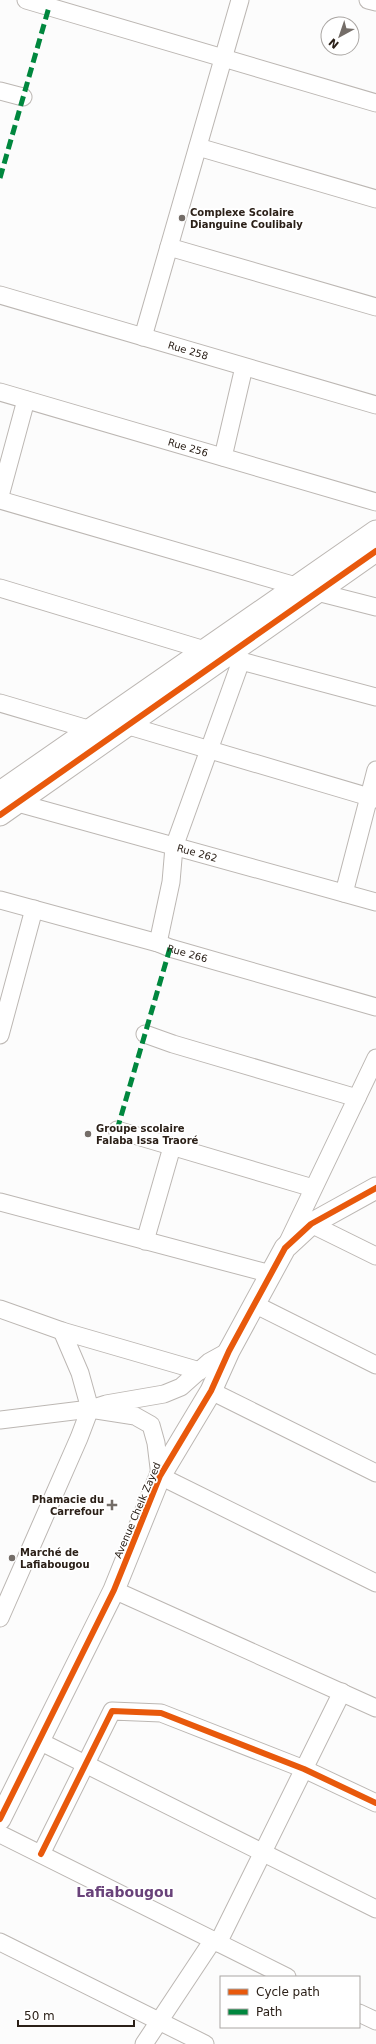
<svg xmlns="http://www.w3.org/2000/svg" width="376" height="2044" font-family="'DejaVu Sans',sans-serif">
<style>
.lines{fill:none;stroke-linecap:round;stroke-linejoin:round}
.minor-casing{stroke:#bcb7b3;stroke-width:19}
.tertiary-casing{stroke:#bcb7b3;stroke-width:23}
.minor{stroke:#fff;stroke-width:17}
.tertiary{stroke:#fff;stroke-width:21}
.quiet{stroke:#00873e;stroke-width:5;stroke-dasharray:10 5;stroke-linecap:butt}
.cycleway-casing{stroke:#fff;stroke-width:8}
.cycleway{stroke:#e8590c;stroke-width:6}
.poi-dot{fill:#746d68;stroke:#fff;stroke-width:1.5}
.labels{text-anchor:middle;stroke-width:3.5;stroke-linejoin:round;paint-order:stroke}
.poi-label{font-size:10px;font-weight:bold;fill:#2b2018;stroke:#fff;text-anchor:start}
.street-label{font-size:10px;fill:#2b2018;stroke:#fff}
.district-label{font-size:14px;font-weight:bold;fill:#69427a;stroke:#fff}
</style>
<rect width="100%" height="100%" fill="#fcfcfc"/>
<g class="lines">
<defs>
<g id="minor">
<path d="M 26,0 L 376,103"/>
<path d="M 368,0 L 376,2"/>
<path d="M 0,91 L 23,97"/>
<path d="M 198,147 L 376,199"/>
<path d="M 169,247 L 376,307"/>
<path id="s1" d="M 0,295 L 376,405"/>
<path d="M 143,337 L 240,0"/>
<path id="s2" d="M 0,392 L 376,502"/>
<path d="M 223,457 L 244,367"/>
<path d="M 0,496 L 26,400"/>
<path d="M 0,500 L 296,586"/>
<path d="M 0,588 L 241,661 L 376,697"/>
<path d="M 317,592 L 376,607"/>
<path d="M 0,703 L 88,729"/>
<path d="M 129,726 L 376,799"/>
<path id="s3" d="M 18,803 L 376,902"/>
<path d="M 344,893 L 376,770"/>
<path id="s4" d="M 0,900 L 158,943 L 170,948 L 376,1007"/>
<path d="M 158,943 L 171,882 L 174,847 L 241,661"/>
<path d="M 145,1034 L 173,1044 L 357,1098"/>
<path d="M 0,1035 L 34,909"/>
<path d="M 117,1130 L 313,1188"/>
<path d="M 0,1202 L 271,1274"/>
<path d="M 311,1224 L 376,1256"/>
<path d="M 145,1241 L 172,1147"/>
<path d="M 287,1244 L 376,1058"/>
<path d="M 254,1304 L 376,1365"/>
<path d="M 0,1309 L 62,1331 L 200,1371"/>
<path d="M 211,1391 L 376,1473"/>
<path d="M 90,1409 L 135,1416 L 151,1425 L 156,1443 L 160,1476 L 376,1583"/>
<path d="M 0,1420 L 90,1409 L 106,1404 L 164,1394 L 181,1387 L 209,1362 L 229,1351"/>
<path d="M 114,1590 L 376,1708"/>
<path d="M 0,1618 L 79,1438 L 90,1409 L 80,1373 L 62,1331"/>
<path d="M 39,1741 L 376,1909"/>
<path d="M 0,1834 L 287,1977"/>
<path d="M 41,1854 L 112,1711 L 161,1713 L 304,1769 L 376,1803"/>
<path d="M 0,1942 L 205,2044"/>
<path d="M 218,1943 L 342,1692"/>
<path d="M 359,2013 L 376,2021"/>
<path d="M 144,2044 L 213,1940"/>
</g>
<g id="tertiary">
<path d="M 0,792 L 376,531"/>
<path d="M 0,815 L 376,551"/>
<path d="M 0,1819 L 114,1590 L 160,1476 L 211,1391 L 229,1351 L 285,1248 L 311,1224 L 376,1188"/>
</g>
</defs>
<use href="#minor" class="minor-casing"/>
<use href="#tertiary" class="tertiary-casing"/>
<use href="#minor" class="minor"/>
<use href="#tertiary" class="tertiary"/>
<g class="quiet">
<path d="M 0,178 L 49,7"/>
<path d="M 117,1130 L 170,948"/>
</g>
<defs>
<g id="cycleway">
<path d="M 0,815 L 376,551"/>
<path d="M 0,1819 L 114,1590 L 160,1476 L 211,1391 L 229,1351 L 285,1248 L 311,1224 L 376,1188"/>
<path d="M 41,1854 L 112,1711 L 161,1713 L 304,1769 L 376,1803"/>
</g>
</defs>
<use href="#cycleway" class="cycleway-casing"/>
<use href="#cycleway" class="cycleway"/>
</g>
<g class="poi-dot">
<circle cx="182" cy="218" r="4"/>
<circle cx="88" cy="1134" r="4"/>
<path d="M110 1499h4v4h4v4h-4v4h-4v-4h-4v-4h4z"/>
<circle cx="12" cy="1558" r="4"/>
</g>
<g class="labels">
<g class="poi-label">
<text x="190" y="216">Complexe Scolaire<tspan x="190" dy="12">Dianguine Coulibaly</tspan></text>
<text x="96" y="1132">Groupe scolaire<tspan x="96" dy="12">Falaba Issa Traoré</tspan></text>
<text x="104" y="1503" text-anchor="end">Phamacie du<tspan x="104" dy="12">Carrefour</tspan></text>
<text x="20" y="1556">Marché de<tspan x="20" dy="12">Lafiabougou</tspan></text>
</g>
<g class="street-label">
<text dy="4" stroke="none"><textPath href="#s1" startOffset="196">Rue 258</textPath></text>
<text dy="4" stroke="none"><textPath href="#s2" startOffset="196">Rue 256</textPath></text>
<text dy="4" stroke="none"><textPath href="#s3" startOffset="186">Rue 262</textPath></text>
<text dy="4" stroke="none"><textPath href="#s4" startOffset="195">Rue 266</textPath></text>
<text transform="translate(137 1510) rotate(-67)" y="4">Avenue Cheik Zayed</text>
</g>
<g class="district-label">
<text x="125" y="1897">Lafiabougou</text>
</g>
</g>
<rect x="220" y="1976" width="140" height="52" fill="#ffffff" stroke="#aaa6a3"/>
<rect x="228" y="1989" width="20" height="6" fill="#e8590c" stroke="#aaa6a3"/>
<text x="256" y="1996" font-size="12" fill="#2b2018">Cycle path</text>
<rect x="228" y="2009" width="20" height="6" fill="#00873e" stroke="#aaa6a3"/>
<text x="256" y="2016" font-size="12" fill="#2b2018">Path</text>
<g transform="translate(340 36) rotate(220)"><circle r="19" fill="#ffffff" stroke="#aaa6a3"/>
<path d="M0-3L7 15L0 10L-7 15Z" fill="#746d68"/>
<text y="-6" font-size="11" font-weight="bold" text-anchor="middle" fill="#2b2018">N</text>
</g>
<path d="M18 2020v6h116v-6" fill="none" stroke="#2b2018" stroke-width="2"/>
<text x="24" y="2020" font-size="12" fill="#2b2018" stroke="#ffffff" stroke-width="3" paint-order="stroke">50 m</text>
</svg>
